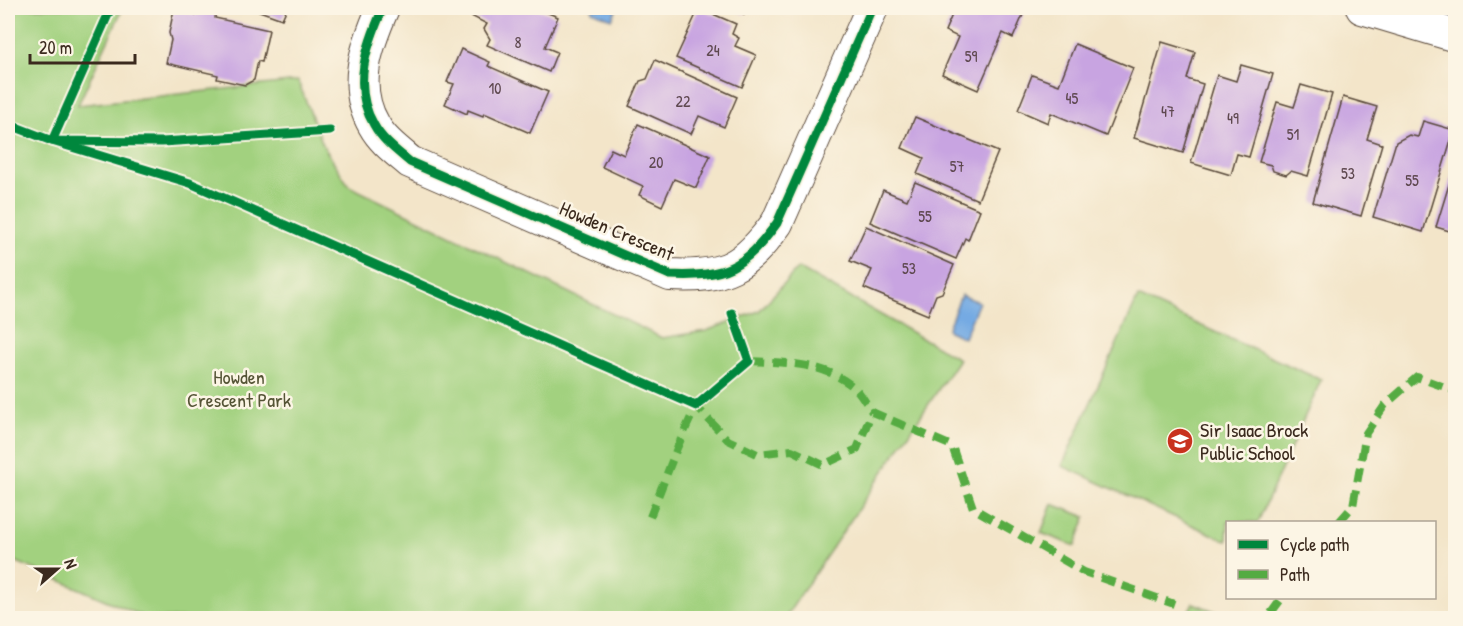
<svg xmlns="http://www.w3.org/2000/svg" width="1463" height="626" font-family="'Patrick Hand',sans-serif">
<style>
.green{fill:#a2d17f;stroke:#6e7e4e;stroke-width:1.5}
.water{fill:#75aae3;stroke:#586a80;stroke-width:1.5}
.building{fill:#c8a4e1}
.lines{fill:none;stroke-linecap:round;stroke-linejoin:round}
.street-casing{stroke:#574638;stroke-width:34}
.street{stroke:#fff;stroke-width:32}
.quiet{stroke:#55ab43;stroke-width:8;stroke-dasharray:15 8;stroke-linecap:butt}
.cycleway-casing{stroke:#fcf5e5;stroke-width:13}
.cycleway{stroke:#00873e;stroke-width:9}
.labels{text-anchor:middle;stroke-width:5;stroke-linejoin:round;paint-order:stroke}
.number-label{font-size:16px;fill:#5e484f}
.street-label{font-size:20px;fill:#3b2a1e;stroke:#fcf5e5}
.park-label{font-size:20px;fill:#555436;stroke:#fcf5e5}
.poi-label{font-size:20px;fill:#3b2a1e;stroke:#fcf5e5;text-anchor:start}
</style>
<rect width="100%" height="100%" fill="#fcf5e5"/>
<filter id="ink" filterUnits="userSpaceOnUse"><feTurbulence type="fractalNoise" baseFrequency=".0167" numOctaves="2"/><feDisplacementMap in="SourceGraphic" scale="12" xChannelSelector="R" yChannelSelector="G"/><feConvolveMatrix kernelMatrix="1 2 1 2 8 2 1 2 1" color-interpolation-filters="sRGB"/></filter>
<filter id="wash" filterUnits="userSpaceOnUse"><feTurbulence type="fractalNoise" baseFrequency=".008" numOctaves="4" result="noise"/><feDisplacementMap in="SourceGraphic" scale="24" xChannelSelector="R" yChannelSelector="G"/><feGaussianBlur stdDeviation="1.35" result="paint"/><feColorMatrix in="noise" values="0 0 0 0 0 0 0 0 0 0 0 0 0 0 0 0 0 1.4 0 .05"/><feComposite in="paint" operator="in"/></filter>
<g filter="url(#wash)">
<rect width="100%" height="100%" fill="#f3e5c9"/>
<g class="green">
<path d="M 8,8 L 123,8 L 78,105 L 298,81 L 324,147 L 349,186 L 662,338 L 706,331 L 759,311 L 798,268 L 959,359 L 785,618 L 147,618 L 8,558 Z"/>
<path d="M 1138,297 L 1321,380 L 1258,522 L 1228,522 L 1227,541 L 1062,466 Z"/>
<path d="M 1052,504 L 1086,517 L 1075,546 L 1041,533 Z"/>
<path d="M 1193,603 L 1233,618 L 1185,618 Z"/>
</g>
<g class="water">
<path d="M 592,8 L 617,8 L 612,19 L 592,11 Z"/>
<path d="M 961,295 L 979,302 L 964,338 L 947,330 Z"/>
</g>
<g id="blocks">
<g class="building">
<path d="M 199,8 L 216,11 L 215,18 L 269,30 L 262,62 L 258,61 L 254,80 L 245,85 L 217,79 L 218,75 L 166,63 L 171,40 L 169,33 L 174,9 L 197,15 Z"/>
<path d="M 251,8 L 287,8 L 282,19 Z"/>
<path d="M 475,8 L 536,8 L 558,17 L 545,47 L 557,52 L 549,72 L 487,45 L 490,39 L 484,29 L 487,24 L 471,16 Z"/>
<path d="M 699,8 L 736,24 L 732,34 L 739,38 L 735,46 L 756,55 L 742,87 L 676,58 Z"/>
<path d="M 729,8 L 747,8 L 744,14 Z"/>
<path d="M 955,8 L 981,8 L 985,9 L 986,8 L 1026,8 L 1013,38 L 1003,33 L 978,90 L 942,74 L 958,37 L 945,31 Z"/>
<path d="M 1162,42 L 1195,52 L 1187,79 L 1203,84 L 1183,153 L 1134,138 Z"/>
<path d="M 1075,44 L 1133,68 L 1106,136 L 1051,113 L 1048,123 L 1018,110 L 1032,75 L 1059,85 Z"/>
<path d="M 461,49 L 490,62 L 488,66 L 548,92 L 530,133 L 484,113 L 483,116 L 468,110 L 467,114 L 445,104 L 454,84 L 447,82 Z"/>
<path d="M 655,60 L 737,97 L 724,127 L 699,116 L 691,134 L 629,106 L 640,81 L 647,79 Z"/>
<path d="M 1241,65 L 1273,74 L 1249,157 L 1237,154 L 1231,175 L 1191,163 L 1217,75 L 1236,81 Z"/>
<path d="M 1301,85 L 1332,94 L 1308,176 L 1291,171 L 1286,175 L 1273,171 L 1271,165 L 1259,162 L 1277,102 L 1294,107 Z"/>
<path d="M 1343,97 L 1377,107 L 1367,139 L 1382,144 L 1361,216 L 1313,202 Z"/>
<path d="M 915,117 L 998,152 L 978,200 L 917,174 L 924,158 L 902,148 Z"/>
<path d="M 1423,121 L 1454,130 L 1423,232 L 1373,217 L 1396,142 L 1409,135 L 1418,137 Z"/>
<path d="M 638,124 L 710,156 L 696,188 L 674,179 L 662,206 L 639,195 L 643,186 L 602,167 L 611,149 L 624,155 Z"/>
<path d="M 1455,165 L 1456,165 L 1456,233 L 1436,227 Z"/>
<path d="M 915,182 L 980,210 L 968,240 L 965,238 L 956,259 L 870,222 L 883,190 L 907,200 Z"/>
<path d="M 866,226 L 954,265 L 942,293 L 936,295 L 928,315 L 864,288 L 872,270 L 850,261 Z"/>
</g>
</g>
</g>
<g filter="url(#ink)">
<use href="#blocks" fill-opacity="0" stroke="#574638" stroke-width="1.5"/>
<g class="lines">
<defs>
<g id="street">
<path d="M 383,8 C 367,45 351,86 374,125 C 382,140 397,151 410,162 L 670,275 C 725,278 745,267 777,223 L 872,8"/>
<path d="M 1362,8 L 1456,36"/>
</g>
</defs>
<use href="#street" class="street-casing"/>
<use href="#street" class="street"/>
<g class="quiet">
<path d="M 749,361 C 789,363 825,362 856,389 C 862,395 867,405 872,412"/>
<path d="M 650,517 L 677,448 L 696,406 L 728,440 L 757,454 L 792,450 L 823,465 L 857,449 L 872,412 L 952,446 L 973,508 L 1084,572 L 1174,604"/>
<path d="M 1339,522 L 1353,506 L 1366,433 L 1385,405 L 1417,377 L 1456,391"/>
<path d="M 1271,613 L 1282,598"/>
</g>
<defs>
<g id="cycleway">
<path d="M 111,8 L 52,141 L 190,183 L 696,406 L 749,361 L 732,313"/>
<path d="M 383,8 C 367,45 351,86 374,125 C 382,140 397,151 410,162 L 670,275 C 725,278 745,267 777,223 L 872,8"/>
<path d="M 8,124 L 52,141 L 162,142 L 330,131"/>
</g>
</defs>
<use href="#cycleway" class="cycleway-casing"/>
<use href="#cycleway" class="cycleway"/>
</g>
</g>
<defs>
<symbol id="school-disc" viewBox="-11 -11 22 22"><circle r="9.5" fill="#c8321e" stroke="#fcf5e5"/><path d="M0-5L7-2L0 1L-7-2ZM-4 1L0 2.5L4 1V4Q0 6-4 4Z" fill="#fff"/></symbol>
</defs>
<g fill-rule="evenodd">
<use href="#school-disc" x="1165" y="426" width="30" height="30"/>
</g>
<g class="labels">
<g class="number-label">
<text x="518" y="48">8</text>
<text x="713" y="56">24</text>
<text x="971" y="62">59</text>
<text x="495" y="94">10</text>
<text x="1072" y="104">45</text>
<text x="683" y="107">22</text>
<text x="1168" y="117">47</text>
<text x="1233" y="124">49</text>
<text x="1293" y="140">51</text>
<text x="656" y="168">20</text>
<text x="957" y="172">57</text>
<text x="1348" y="179">53</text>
<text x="1412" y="186">55</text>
<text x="925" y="222">55</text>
<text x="909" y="274">53</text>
</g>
<g class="street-label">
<text transform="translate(617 231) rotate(23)" y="7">Howden Crescent</text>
</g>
<g class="park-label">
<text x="239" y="384">Howden<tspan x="239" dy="23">Crescent Park</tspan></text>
</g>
<g class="poi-label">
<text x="1200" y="437">Sir Isaac Brock<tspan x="1200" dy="23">Public School</tspan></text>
</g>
</g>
<rect width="1463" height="626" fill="none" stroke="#fcf5e5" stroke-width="30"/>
<rect x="1226" y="521" width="210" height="78" fill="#fcf5e5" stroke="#afa495" stroke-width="1.5"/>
<rect x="1238" y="540" width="30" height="9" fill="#00873e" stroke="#afa495" stroke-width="1.5"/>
<text x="1280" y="551" font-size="18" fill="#3b2a1e">Cycle path</text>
<rect x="1238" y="570" width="30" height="9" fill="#55ab43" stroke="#afa495" stroke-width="1.5"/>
<text x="1280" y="581" font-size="18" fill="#3b2a1e">Path</text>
<g transform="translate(57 569) rotate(69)" stroke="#fcf5e5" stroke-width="4.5" paint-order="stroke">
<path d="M0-4.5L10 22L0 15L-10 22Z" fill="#3b2a1e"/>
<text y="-9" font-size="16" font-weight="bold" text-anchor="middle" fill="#3b2a1e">N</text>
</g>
<path d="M30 54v9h105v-9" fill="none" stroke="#3b2a1e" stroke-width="3"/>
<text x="39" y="54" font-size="18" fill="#3b2a1e" stroke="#fcf5e5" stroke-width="4.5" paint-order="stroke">20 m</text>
</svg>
